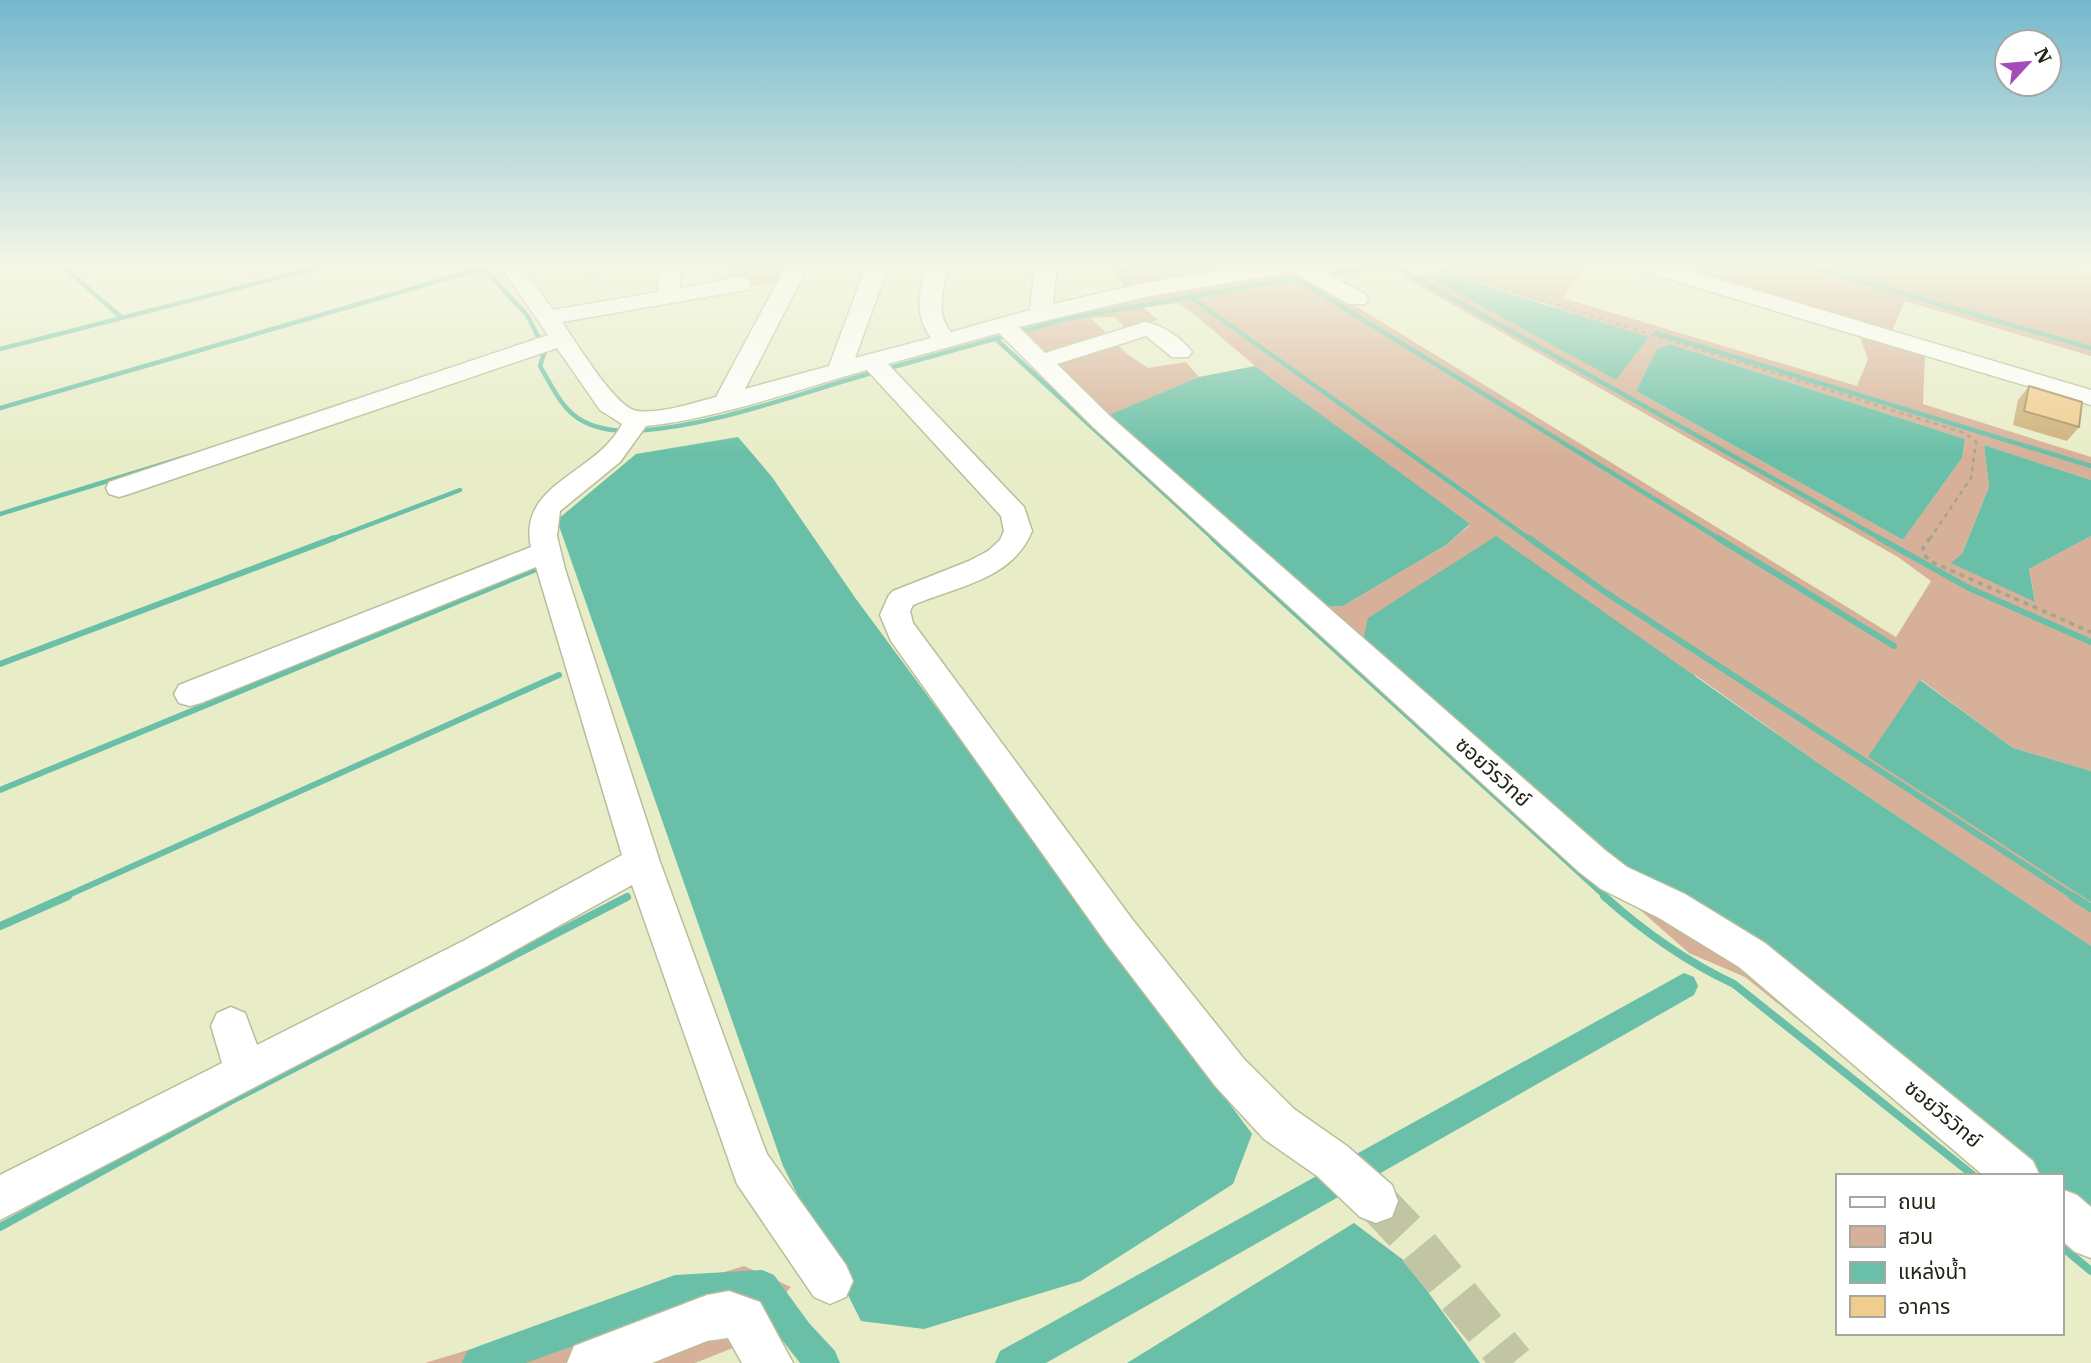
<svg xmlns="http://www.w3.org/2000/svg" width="2091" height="1363" font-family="'IBM Plex Serif','Noto Sans Thai',serif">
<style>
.green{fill:#d7b099;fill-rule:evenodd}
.water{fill:#69bfa7}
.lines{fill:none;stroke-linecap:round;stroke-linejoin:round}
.stream-far2{stroke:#69bfa7;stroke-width:4.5}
.stream-far1{stroke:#69bfa7;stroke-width:6}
.stream{stroke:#69bfa7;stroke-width:8}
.canal{fill:#69bfa7;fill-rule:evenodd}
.minor-tunnel{stroke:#c1c5a4;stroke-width:42;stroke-dasharray:42 21;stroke-linecap:butt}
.minor-casing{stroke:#babd9a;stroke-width:3}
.path-far1{stroke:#a3a68a;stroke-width:2.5;stroke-dasharray:4.5 4.5;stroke-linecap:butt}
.path{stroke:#a3a68a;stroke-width:3.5;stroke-dasharray:5 5;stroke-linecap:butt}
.minor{fill:#fff;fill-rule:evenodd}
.wall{fill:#cfb079}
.building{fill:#f1cd8d;stroke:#a99063;stroke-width:2}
.labels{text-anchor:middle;stroke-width:5;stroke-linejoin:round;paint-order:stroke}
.street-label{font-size:21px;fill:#232416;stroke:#fff}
</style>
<rect width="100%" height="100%" fill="#e8edc8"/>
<g class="green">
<path d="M 726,264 L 792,264 L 783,282 L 730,289 Z"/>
<path d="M 1112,264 L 1279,264 L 1125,292 Z"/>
<path d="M 1424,264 L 1587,264 L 1563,298 L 1857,386 L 1868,359 L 1858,332 L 1925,352 L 1923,404 L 2091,457 L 2091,480 L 1984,445 L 1989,487 L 1962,554 L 2035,601 L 2029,569 L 2091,536 L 2091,771 L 2013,748 L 1921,680 L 1869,757 L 2091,902 L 2091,946 L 1824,767 L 1695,675 L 1752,945 L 2041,1176 L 1992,1176 L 1745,977 L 1689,953 L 1285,598 L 997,333 L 1116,303 L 1300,272 L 1896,637 L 1931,581 L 1898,557 L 1402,276 L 1425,275 L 1471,299 L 1559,308 L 1439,272 ZM 1177,303 L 1195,315 L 1255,366 L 1470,525 L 1446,545 L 1343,606 L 1322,607 L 1110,415 L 1199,377 L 1186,362 L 1148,368 L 1127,354 L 1091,318 L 1115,317 L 1126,329 L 1158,320 L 1144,308 ZM 1670,344 L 1965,439 L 1962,458 L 1903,540 L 1636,391 L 1657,349 Z"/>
<path d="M 1693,264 L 2063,264 L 2091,272 L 2091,356 L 1905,301 L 1891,333 L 1686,274 Z"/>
<path d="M 744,1266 L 791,1287 L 738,1346 L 695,1363 L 425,1363 Z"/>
</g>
<g class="water">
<path d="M 1439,272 L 1649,337 L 1616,380 L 1425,275 Z"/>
<path d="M 1670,344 L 1965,439 L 1962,458 L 1903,540 L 1636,391 L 1657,349 Z"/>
<path d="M 1255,366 L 1470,524 L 1446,545 L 1343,606 L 1323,607 L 1109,415 L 1199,377 Z"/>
<path d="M 738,437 L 772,477 L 856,599 L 1252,1134 L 1233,1184 L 1081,1281 L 924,1329 L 861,1321 L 783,1166 L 557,520 L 636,454 Z"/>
<path d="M 1984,445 L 2091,480 L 2091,536 L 2029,569 L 2035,602 L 1951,563 L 1962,554 L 1989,487 Z"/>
<path d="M 1496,536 L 1824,767 L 2091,946 L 2091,1216 L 2061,1192 L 2061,1176 L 2041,1176 L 1752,945 L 1621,869 L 1363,641 L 1368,618 Z"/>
<path d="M 1920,680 L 2013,748 L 2091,771 L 2091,902 L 1868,757 Z"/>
<path d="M 1354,1223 L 1406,1262 L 1480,1363 L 1127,1363 Z"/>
</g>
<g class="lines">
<g class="stream-far2">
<path d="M 60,264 L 121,317"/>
<path d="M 486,264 L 483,268 L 527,315 L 545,350 L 540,366 C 563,407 573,429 625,431"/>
<path d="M 1119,264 L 1127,284"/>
<path d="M 1800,264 L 2091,348"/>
<path d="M 1294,273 L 1302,282 L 1721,540"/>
<path d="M 1326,275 L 1363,268 L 1400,269 L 1883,540"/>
<path d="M 1189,296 L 1531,540"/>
<path d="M 1025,331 L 1065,319 L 1298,278"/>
<path d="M 1656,333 L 2091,466"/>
<path d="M 996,339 L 1215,540"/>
<path d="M 0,349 L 332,264"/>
<path d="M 893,367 L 1001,337"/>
<path d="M 0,408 L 483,268"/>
<path d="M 636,431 C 717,425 791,396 868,374"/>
<path d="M 0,514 L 186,457"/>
<path d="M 329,540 L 460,490"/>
</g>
<g class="stream-far1">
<path d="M 1213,538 L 1606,897"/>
<path d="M 1529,538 L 1605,592 L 2074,897"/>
<path d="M 1718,538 L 1894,646"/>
<path d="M 1879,538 L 1969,588 L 2091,642"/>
<path d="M 0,664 L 334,538"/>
<path d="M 0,790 L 536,569"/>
<path d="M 64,897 L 559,675"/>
</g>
<g class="stream">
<path d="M 1604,896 C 1644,932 1685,961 1734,984 L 1974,1176"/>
<path d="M 2072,896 L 2091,908"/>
<path d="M 0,926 L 68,896"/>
<path d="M 0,1227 L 232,1100 L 627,897"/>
<path d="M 2061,1246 L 2091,1271"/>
</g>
<g class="canal">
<path d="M 1684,973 L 1694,977 L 1698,986 L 1694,995 L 1046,1363 L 995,1363 L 1000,1351 Z"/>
<path d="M 762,1270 L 774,1275 L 809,1323 L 835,1351 L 840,1363 L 800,1363 L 754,1304 L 675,1309 L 526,1363 L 462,1363 L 467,1351 L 479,1346 L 675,1275 Z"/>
</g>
<path class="minor-tunnel" d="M 1376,1201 L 1411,1238 L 1513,1363"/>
<defs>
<g id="minor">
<path d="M 499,264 L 520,264 L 553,310 L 658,292 L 659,264 L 681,264 L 680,288 L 740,277 L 748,279 L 751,284 L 748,289 L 740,291 L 562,322 C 574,339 616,409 637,411 C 662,414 692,403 716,397 L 787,264 L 809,264 L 745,389 L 829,366 L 867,264 L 889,264 L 855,358 L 931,338 C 913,313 920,292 927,264 L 949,264 C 944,288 934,312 951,332 L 1030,310 L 1035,264 L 1057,264 L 1053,304 L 1145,283 L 1259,264 L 1311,264 L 1365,294 L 1368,299 L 1365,304 L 1349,304 L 1292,272 L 1145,297 L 1019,327 L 1045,353 L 1145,322 C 1162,325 1181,337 1192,352 L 1188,357 L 1172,357 L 1146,336 L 1057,364 L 1111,417 L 1605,850 L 1627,867 L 1685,894 L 1765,943 L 2033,1161 L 2040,1176 L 1984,1176 L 1739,967 L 1659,918 L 1601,889 L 1579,872 L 1093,427 L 999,333 L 888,364 L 1024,507 L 1032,531 C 1012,580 958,586 913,605 L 910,611 L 913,623 L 1132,919 L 1244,1059 L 1294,1109 L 1347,1146 L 1392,1185 L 1398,1201 L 1392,1217 L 1376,1223 L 1360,1217 L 1317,1176 L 1264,1139 L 1216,1087 L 1106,943 L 891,641 L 880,615 L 889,595 L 893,591 L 969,561 L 988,551 L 1000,540 L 1004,531 L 1001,516 L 867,370 C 795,390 721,418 646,426 L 620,462 L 560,511 L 557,536 L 565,569 L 660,862 L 762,1141 L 767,1154 L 846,1265 L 853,1281 L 846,1297 L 830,1304 L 814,1297 L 737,1184 L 632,885 L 489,965 L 0,1220 L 0,1175 L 222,1063 L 211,1026 L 217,1013 L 231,1007 L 245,1013 L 257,1045 L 463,941 L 622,855 L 536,567 L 201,703 L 190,706 L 179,703 L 174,694 L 179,685 L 531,547 C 517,483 597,474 622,424 L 600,410 L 557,348 L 129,494 L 119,497 L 109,494 L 106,488 L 109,482 L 548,335 Z"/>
<path d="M 612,264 L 610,269 L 593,271 L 585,270 L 582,265 Z"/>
<path d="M 1633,264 L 1667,264 L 2091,390 L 2091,405 L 1635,269 Z"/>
<path d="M 2061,1189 L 2077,1195 L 2091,1207 L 2091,1258 L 2075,1252 L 2061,1240 Z"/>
<path d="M 729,1291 L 760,1302 L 793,1363 L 742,1363 L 728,1338 L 707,1341 L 652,1363 L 567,1363 L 574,1346 L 707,1295 Z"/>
</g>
</defs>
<use href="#minor" class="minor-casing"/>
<path class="path-far1" d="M 1427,264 L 1965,433 L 1976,442 L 1971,478 L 1929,540"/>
<path class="path" d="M 1930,538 L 1923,548 L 1924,555 L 1934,563 L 2091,632"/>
<use href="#minor" class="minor"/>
</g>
<path class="wall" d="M 2029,386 L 2079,427 L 2067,441 L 2013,425 L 2018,400 Z"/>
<path class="building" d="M 2029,386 L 2082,402 L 2079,427 L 2024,411 Z"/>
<linearGradient id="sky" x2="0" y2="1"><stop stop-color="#75b8ce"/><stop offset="0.58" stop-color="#f5f7e6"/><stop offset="1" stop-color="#f5f7e6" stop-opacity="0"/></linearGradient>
<rect width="2091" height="455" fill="url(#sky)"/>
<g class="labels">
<g class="street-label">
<text transform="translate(1493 772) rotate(42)" y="7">ซอยวีรวิทย์</text>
<text transform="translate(1943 1114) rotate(40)" y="7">ซอยวีรวิทย์</text>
</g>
</g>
<rect x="1836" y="1174" width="228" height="161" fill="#ffffff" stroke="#a7a7a2" stroke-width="2"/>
<rect x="1850" y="1197" width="35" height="10" fill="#ffffff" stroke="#a7a7a2" stroke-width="2"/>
<text x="1898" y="1209" font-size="21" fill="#232416">ถนน</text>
<rect x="1850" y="1226" width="35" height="21" fill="#d7b099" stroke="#a7a7a2" stroke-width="2"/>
<text x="1898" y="1244" font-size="21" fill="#232416">สวน</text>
<rect x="1850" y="1262" width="35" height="21" fill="#69bfa7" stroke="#a7a7a2" stroke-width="2"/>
<text x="1898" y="1279" font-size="21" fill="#232416">แหล่งน้ำ</text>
<rect x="1850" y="1296" width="35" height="21" fill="#f1cd8d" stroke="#a7a7a2" stroke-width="2"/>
<text x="1898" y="1314" font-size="21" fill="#232416">อาคาร</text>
<g transform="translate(2028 63) rotate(64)"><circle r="33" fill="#ffffff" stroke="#a7a7a2" stroke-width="2"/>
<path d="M0-5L12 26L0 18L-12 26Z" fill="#a34bb7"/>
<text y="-10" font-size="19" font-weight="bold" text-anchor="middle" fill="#232416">N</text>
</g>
</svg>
